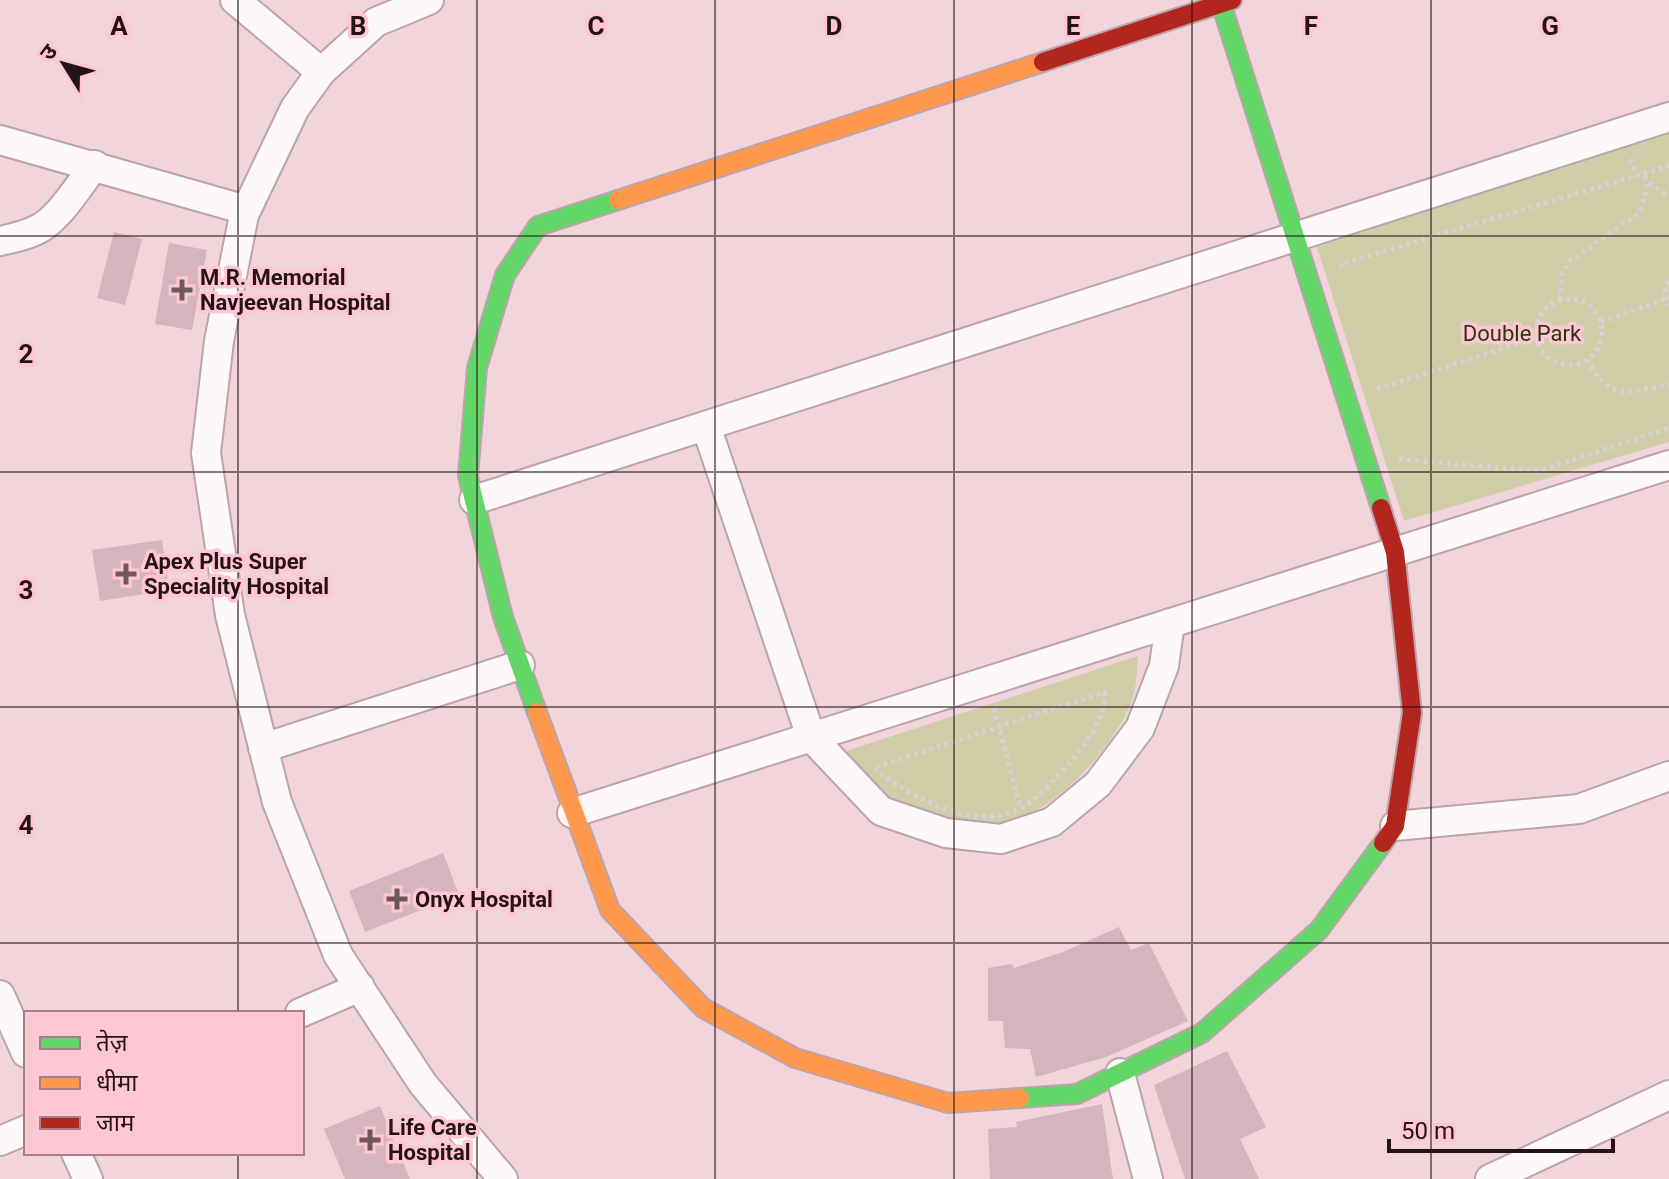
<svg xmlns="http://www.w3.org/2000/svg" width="1669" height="1179" font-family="Roboto,'Noto Sans Devanagari',sans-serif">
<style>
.park{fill:#cfcea9}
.building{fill:#d6b4bd}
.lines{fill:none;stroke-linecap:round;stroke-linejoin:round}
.street-casing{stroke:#bca4aa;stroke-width:32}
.fast-casing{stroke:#bca4aa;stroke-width:22}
.slow-casing{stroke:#bca4aa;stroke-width:22}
.jam-casing{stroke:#bca4aa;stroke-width:22}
.path{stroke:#d9d1d2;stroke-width:5;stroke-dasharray:4 4;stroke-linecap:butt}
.street{stroke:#fdf9fa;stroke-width:28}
.fast{stroke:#63d668;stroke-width:18}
.slow{stroke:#ff974d;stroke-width:18}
.jam{stroke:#b3261e;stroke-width:18}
.grid{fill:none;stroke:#251217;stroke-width:2;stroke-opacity:0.55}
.poi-dot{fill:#6d565c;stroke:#ffc7d4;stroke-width:3}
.labels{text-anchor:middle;stroke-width:7;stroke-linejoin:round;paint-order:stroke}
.poi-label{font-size:22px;font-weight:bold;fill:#251217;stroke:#ffc7d4;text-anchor:start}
.park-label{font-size:22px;fill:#2c370d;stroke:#ffc7d4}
.grid-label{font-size:26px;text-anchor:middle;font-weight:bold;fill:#251217;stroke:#ffc7d4;stroke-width:7;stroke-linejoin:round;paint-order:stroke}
</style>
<rect width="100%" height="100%" fill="#f2d4db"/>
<g class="park">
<path d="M 1669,131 L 1669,442 L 1404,521 L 1317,247 Z"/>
<path d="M 1138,656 C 1137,668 1137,681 1134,693 C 1120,744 1047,823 992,826 C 976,827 959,822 943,819 C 918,813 891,802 871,785 C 861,776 854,762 846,751 Z"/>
</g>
<g class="building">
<path d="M 114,232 L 142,239 L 125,305 L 97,298 Z"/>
<path d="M 169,243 L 207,250 L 192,330 L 155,324 Z"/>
<path d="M 162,540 L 169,590 L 100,601 L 92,550 Z"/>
<path d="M 443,853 L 459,895 L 365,932 L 349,891 Z"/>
<path d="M 1119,927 L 1131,950 L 1149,943 L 1188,1021 L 1106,1057 L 1036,1077 L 1030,1049 L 1005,1048 L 1003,1021 L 988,1021 L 988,968 L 1012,964 L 1014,968 L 1063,952 Z"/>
<path d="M 1227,1051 L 1266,1127 L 1240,1139 L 1259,1179 L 1185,1179 L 1154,1085 Z"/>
<path d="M 1102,1104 L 1113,1179 L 990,1179 L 988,1129 L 1017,1127 L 1016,1122 Z"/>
<path d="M 380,1106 L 410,1179 L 345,1179 L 324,1129 Z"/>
</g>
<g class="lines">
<defs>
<g id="street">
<path d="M 235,0 L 321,72"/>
<path d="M 429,0 L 376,22 L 321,72 L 295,108 L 244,215 L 219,341 L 206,453 L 230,615 L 277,802 L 338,955 L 423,1084 L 503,1179"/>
<path d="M 0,140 L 246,210"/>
<path d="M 0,241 C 14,238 29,235 42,227 C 63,213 79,185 95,165"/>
<path d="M 706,426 L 811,737 L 881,811 L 946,833 L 1001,839 L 1052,822 L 1098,784 L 1140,728 L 1164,666 L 1170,623"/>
<path d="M 474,500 L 1669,117"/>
<path d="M 263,748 L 520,665"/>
<path d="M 572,813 L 1669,465"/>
<path d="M 1395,826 L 1579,809 L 1669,776"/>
<path d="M 0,995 L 26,1053"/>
<path d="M 300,1013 L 360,987"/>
<path d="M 1120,1073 L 1148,1179"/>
<path d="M 0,1141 L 26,1130"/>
<path d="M 76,1153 L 88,1179"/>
<path d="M 1490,1179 L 1669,1095"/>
</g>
<g id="fast">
<path d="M 1220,0 L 1381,508"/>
<path d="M 537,712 L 503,617 L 468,476 L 477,368 L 505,275 L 538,226 L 618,200"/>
<path d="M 1020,1098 L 1077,1094 L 1202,1033 L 1319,930 L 1383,843"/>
</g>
<g id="slow">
<path d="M 618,200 L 1043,62"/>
<path d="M 537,712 L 610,910 L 703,1008 L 795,1058 L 948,1103 L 1020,1098"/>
</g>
<g id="jam">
<path d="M 1043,62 L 1232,0"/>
<path d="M 1381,508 L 1395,552 L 1412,713 L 1395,826 L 1383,843"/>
</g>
</defs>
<use href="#street" class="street-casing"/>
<use href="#fast" class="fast-casing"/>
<use href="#slow" class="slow-casing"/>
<use href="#jam" class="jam-casing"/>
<g class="path">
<path d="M 1630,159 L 1637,176"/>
<path d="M 1649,183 L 1669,196"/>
<path d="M 1342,268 L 1341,264 L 1669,166"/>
<path d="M 1669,281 L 1665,291 L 1669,305"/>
<circle cx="1569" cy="332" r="33"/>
<path d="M 1561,300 L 1562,273 L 1570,261 L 1639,213 L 1647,189 L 1645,174"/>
<path d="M 1601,322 L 1666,299"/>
<path d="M 1587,359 C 1609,403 1627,391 1669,385"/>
<path d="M 1377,389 L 1536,338"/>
<path d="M 1399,459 L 1539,471 L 1669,428"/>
<path d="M 1105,692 C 1106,717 1087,744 1070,762 C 1057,776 1043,794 1026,805 C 975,836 915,798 873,768 Z"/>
<path d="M 994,708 L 1020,806"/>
</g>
<use href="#street" class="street"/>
<use href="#fast" class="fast"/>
<use href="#slow" class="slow"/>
<use href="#jam" class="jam"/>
</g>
<path class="grid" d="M 238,0 L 238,1013M 477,0 L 477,1179M 715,0 L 715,1179M 954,0 L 954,1179M 1192,0 L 1192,1179M 1431,0 L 1431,1179M 0,236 L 1669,236M 0,472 L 1669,472M 0,707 L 1669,707M 0,943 L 1669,943M 238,1153 L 238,1179"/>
<g class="poi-dot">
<path d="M178 278h8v8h8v8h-8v8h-8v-8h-8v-8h8z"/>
<path d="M122 562h8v8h8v8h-8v8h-8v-8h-8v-8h8z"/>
<path d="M393 887h8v8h8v8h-8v8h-8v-8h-8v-8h8z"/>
<path d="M366 1128h8v8h8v8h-8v8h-8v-8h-8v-8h8z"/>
</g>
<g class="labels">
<g class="poi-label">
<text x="200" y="285">M.R. Memorial<tspan x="200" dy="25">Navjeevan Hospital</tspan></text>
<text x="144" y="569">Apex Plus Super<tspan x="144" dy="25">Speciality Hospital</tspan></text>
<text x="415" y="907">Onyx Hospital</text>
<text x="388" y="1135">Life Care<tspan x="388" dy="25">Hospital</tspan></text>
</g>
<g class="park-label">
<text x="1522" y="341">Double Park</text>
</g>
</g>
<g class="grid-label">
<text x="119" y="35">A</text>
<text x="358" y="35">B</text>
<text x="596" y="35">C</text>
<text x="834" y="35">D</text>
<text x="1073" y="35">E</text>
<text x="1311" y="35">F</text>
<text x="1550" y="35">G</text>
<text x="26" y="363">2</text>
<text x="26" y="599">3</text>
<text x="26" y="834">4</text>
</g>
<rect x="24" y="1011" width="280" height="144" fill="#ffc7d4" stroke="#a87f88" stroke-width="2"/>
<rect x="40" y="1037" width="40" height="12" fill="#63d668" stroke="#a87f88" stroke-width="2"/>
<text x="96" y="1051" font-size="24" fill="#251217">तेज़</text>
<rect x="40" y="1077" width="40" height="12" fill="#ff974d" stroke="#a87f88" stroke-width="2"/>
<text x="96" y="1091" font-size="24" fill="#251217">धीमा</text>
<rect x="40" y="1117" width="40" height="12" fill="#b3261e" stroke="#a87f88" stroke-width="2"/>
<text x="96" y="1131" font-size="24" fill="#251217">जाम</text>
<g transform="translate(64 64) rotate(307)" stroke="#ffc7d4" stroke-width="6" paint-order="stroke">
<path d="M0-6L14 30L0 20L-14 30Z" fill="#251217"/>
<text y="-12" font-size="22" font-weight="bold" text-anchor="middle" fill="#251217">उ</text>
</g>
<path d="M1389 1139v12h224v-12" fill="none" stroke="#251217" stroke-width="4"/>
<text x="1401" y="1139" font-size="24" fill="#251217" stroke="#ffc7d4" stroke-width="6" paint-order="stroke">50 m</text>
</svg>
